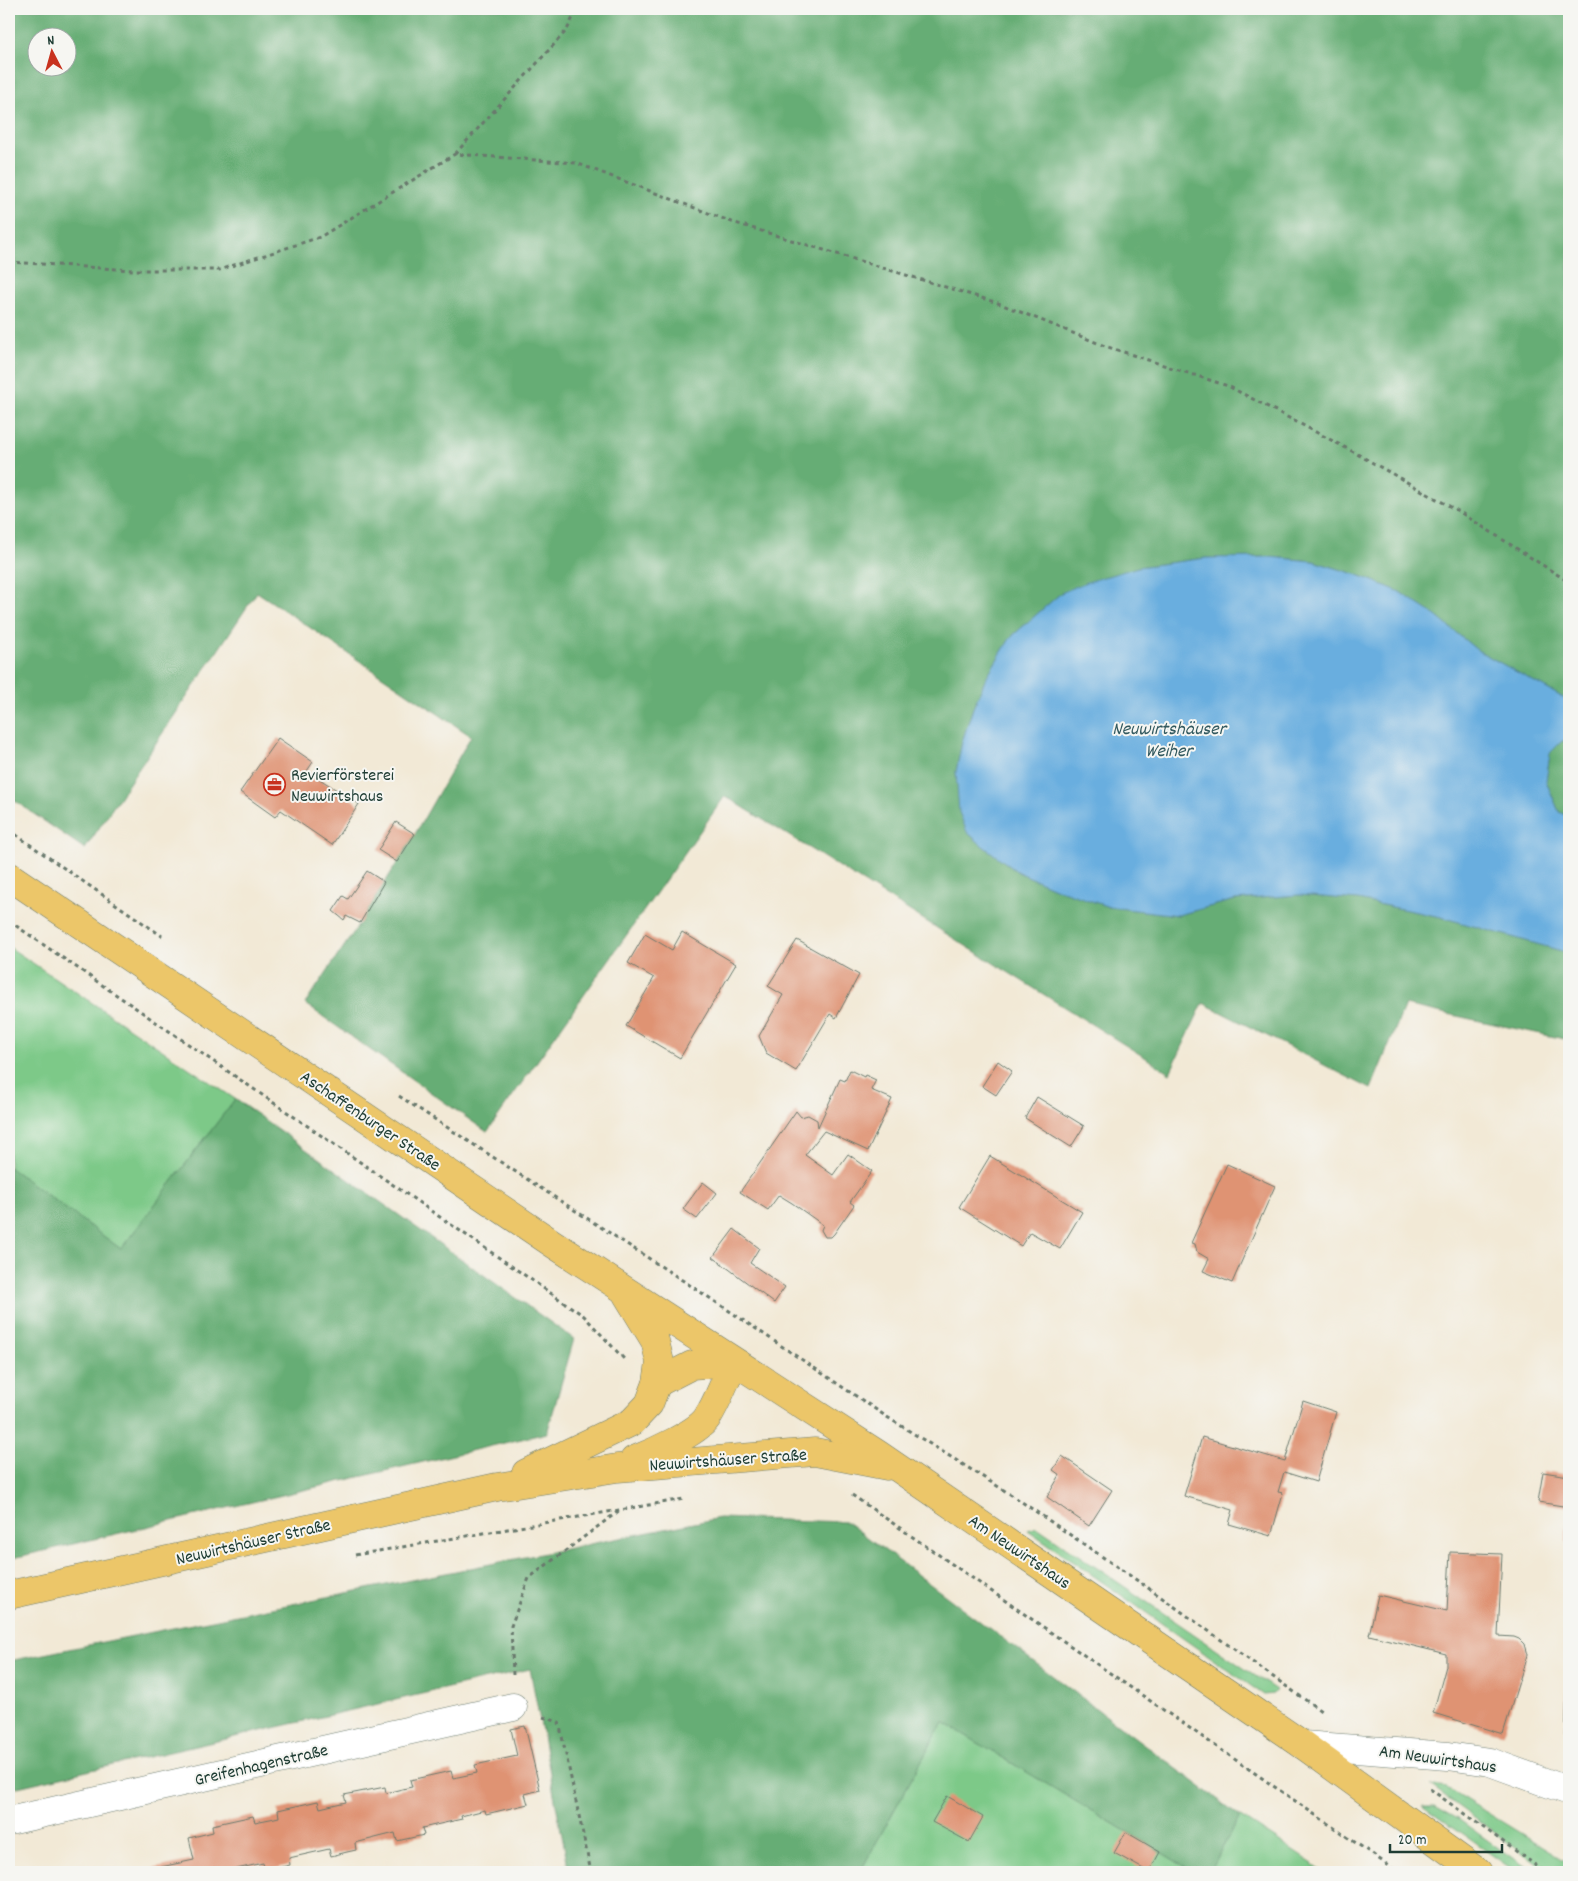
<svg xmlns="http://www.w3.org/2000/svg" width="1578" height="1881" font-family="Dekko,sans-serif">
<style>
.green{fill:#7dc988;stroke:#4e835e}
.forest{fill:#66ad74;stroke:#427554;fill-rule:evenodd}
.water{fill:#69aedf;stroke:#44768a}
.building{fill:#df9373}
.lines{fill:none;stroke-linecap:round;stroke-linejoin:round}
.minor-casing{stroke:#69796d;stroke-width:29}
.major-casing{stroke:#69796d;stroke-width:29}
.path{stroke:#69796d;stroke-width:3;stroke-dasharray:4 4;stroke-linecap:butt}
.minor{stroke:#fff;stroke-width:28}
.major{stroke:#ecc669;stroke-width:28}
.labels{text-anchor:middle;stroke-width:4;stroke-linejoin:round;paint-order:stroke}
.poi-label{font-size:18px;fill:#1f3d34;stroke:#f6f6f2;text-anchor:start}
.street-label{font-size:18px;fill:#1f3d34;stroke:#f6f6f2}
.water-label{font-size:19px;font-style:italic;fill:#32595f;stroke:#f6f6f2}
</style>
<rect width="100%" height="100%" fill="#f6f6f2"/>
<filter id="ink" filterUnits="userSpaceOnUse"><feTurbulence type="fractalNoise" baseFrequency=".02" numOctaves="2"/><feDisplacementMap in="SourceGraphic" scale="10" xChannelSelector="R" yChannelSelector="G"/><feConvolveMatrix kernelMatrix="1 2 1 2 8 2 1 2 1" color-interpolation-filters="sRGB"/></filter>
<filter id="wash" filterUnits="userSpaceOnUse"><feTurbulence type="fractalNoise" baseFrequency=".0096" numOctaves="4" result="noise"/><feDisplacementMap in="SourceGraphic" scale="20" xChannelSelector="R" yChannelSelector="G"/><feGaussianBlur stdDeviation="1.12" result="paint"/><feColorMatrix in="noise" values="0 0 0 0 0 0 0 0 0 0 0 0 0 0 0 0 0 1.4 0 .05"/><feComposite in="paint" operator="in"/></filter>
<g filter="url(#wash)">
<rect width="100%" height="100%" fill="#f2e9d6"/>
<g class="green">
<path d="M 9,947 L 235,1099 L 121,1249 L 9,1167 Z"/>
<path d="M 1037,1527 L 1276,1690 L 1273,1694 L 1264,1695 L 1028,1530 Z"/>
<path d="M 943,1722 L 1194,1872 L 860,1872 Z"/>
<path d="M 1430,1786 L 1447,1788 L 1569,1863 L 1569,1872 L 1549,1872 Z"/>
<path d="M 1423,1806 L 1435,1806 L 1458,1819 L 1532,1872 L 1516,1872 Z"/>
<path d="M 1240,1816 L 1325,1872 L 1209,1872 Z"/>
</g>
<g class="forest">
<path d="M 9,9 L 1569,9 L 1569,701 L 1477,650 L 1432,613 L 1398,591 L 1358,575 L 1313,561 L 1269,557 L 1206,558 L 1138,567 L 1061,593 L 1011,637 L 987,676 L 973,708 L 962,742 L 956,772 L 967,832 L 983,846 L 1018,872 L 1057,889 L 1109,907 L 1178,915 L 1235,900 L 1299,895 L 1358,900 L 1441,917 L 1569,953 L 1569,1040 L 1405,1005 L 1371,1089 L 1203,1003 L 1170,1073 L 725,796 L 487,1132 L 305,1004 L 360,923 L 415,834 L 471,736 L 257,592 L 85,849 L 9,797 ZM 38,38 L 68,38 L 68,68 L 38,68 Z"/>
<path d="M 1569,740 L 1569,817 L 1559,812 L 1546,781 L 1550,753 L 1562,741 Z"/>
<path d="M 235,1099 L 574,1339 L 547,1433 L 9,1559 L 9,1167 L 121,1249 Z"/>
<path d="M 719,1518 L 847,1522 L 1240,1816 L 1209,1872 L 1194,1872 L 943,1722 L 860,1872 L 569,1872 L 530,1669 L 9,1789 L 9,1661 Z"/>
</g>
<path class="water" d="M 1269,557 L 1313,561 L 1358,575 L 1398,591 L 1432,613 L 1477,650 L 1569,701 L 1569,740 L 1562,741 L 1550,753 L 1546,781 L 1559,812 L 1569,817 L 1569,953 L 1441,917 L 1358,900 L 1299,895 L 1235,900 L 1178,915 L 1109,907 L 1057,889 L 1018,872 L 983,846 L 967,832 L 959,812 L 956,772 L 962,742 L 973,708 L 987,676 L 1011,637 L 1061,593 L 1084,583 L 1138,567 L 1206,558 Z"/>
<g id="blocks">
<g class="building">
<path d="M 278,738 L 313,762 L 307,771 L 359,804 L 332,845 L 281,810 L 275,817 L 240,792 Z"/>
<path d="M 396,822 L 415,834 L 397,862 L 378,850 Z"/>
<path d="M 367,871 L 384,882 L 360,923 L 346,916 L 344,920 L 333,911 L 343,896 L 348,899 Z"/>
<path d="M 682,932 L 736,964 L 680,1058 L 626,1026 L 654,978 L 628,963 L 645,934 L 672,950 Z"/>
<path d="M 797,940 L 859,975 L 836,1018 L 830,1014 L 796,1071 L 766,1053 L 759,1036 L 783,995 L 768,986 Z"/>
<path d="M 998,1061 L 1012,1071 L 996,1095 L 982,1086 Z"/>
<path d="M 850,1070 L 864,1077 L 865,1075 L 876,1080 L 871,1090 L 892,1099 L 868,1151 L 824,1131 L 805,1155 L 833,1175 L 848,1154 L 872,1171 L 850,1202 L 854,1205 L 834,1234 L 831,1237 L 825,1237 L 821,1230 L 823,1225 L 792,1203 L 779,1195 L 768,1210 L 740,1192 L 796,1111 L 801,1117 L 808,1115 L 817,1120 L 818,1127 L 840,1079 L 845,1081 Z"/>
<path d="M 1037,1097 L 1084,1126 L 1071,1147 L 1025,1118 Z"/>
<path d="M 990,1156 L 1082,1212 L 1060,1249 L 1030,1232 L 1021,1246 L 959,1207 Z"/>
<path d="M 1227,1164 L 1275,1186 L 1232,1283 L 1203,1271 L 1209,1259 L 1197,1252 L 1195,1244 L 1191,1243 Z"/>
<path d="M 703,1182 L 717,1193 L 697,1219 L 683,1209 Z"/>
<path d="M 734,1229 L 759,1248 L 750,1263 L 785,1287 L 774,1303 L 713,1257 Z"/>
<path d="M 1303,1401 L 1336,1412 L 1316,1482 L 1284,1472 L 1278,1492 L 1283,1493 L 1271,1536 L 1229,1524 L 1233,1510 L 1184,1496 L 1202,1437 L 1285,1461 Z"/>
<path d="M 1062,1456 L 1112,1490 L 1089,1526 L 1047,1497 L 1060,1475 L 1053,1470 Z"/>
<path d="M 1543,1472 L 1569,1476 L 1569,1507 L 1538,1502 Z"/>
<path d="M 1569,1524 L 1569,1542 L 1566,1542 L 1566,1525 Z"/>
<path d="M 1450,1552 L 1502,1554 L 1498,1636 L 1514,1637 L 1519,1639 L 1524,1644 L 1527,1655 L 1503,1734 L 1433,1713 L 1446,1666 L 1446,1654 L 1369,1635 L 1378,1595 L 1447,1611 Z"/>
<path d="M 1568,1647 L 1569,1647 L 1569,1746 L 1565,1745 Z"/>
<path d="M 525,1726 L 540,1790 L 525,1794 L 528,1804 L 486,1814 L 485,1810 L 461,1816 L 462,1819 L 422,1828 L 424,1835 L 397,1841 L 395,1833 L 355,1843 L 356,1850 L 347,1852 L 331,1856 L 329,1849 L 289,1858 L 290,1865 L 265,1871 L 263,1863 L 223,1872 L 137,1872 L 194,1860 L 189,1838 L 213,1832 L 212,1825 L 253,1816 L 255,1822 L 270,1819 L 279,1817 L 278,1810 L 318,1801 L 320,1808 L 337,1804 L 346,1802 L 344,1795 L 385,1787 L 386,1793 L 402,1789 L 412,1787 L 410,1780 L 451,1771 L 453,1778 L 477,1773 L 475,1765 L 517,1756 L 511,1729 Z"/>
<path d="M 947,1796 L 983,1817 L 969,1842 L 932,1822 Z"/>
<path d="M 1126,1832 L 1160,1852 L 1149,1872 L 1114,1853 Z"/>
</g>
</g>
</g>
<g filter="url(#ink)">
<use href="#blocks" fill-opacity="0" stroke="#69796d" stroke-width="1"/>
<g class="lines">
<defs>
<g id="minor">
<path d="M 1303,1745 L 1448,1756 L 1490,1762 L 1569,1791"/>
<path d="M 9,1821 L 513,1707"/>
</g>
<g id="major">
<path d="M 9,876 L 552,1243 L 879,1455 L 1303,1745 L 1478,1872"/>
<path d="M 657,1383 L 692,1365 L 734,1362"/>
<path d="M 634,1460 C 652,1453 697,1433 707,1418 C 718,1401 725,1380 734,1362"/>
<path d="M 526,1473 L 632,1422 L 649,1404 L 657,1383 L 660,1362 L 655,1341 L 627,1295"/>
<path d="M 9,1595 L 497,1487 L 617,1468 L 815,1452 L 887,1466"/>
</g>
</defs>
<use href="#minor" class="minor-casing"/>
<use href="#major" class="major-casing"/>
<g class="path">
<path d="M 455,154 L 567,30 L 577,9"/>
<path d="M 9,262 L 133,270 L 219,270 L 320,237 L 455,154 L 576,163 L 732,222 L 998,303 L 1105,346 L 1228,386 L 1350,450 L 1458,511 L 1569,582"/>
<path d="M 9,830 L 162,936"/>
<path d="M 9,921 L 584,1316 L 624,1359"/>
<path d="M 399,1096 L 722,1306 L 887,1417 L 1010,1494 L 1151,1590 L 1321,1711"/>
<path d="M 852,1495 L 1398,1872"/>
<path d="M 355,1555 L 684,1499"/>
<path d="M 513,1675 L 511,1626 L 529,1578 L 620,1510"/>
<path d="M 543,1717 L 559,1722 L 591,1872"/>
<path d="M 1430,1789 L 1545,1872"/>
</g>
<use href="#minor" class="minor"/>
<use href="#major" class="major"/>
</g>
</g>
<defs>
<symbol id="office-ring" viewBox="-11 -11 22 22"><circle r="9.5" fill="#f6f6f2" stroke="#c8321e" stroke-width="1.5"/><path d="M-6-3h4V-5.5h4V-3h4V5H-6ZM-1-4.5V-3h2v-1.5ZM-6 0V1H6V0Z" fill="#c8321e"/></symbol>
</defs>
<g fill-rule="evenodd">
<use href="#office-ring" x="262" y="772" width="25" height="25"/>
</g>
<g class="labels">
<g class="poi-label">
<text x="291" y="780">Revierförsterei<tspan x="291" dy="21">Neuwirtshaus</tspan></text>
</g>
<g class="street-label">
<text transform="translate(371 1120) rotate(34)" y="6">Aschaffenburger Straße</text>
<text transform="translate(728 1459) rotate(-4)" y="6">Neuwirtshäuser Straße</text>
<text transform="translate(253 1541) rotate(-13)" y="6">Neuwirtshäuser Straße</text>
<text transform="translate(1020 1551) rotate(34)" y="6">Am Neuwirtshaus</text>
<text transform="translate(1438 1758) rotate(8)" y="6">Am Neuwirtshaus</text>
<text transform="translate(261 1764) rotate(-13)" y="6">Greifenhagenstraße</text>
</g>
<g class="water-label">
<text x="1169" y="734">Neuwirtshäuser<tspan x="1169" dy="22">Weiher</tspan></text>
</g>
</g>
<rect width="1578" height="1881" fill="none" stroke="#f6f6f2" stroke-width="30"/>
<g transform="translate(52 52) rotate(354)"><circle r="24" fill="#f6f6f2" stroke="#a0aca6"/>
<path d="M0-4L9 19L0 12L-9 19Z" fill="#c8321e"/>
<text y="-8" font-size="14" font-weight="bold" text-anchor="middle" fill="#1f3d34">N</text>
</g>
<path d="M1390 1844v8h112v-8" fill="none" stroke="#1f3d34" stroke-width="2.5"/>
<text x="1398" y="1844" font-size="15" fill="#1f3d34" stroke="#f6f6f2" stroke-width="4" paint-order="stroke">20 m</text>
</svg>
